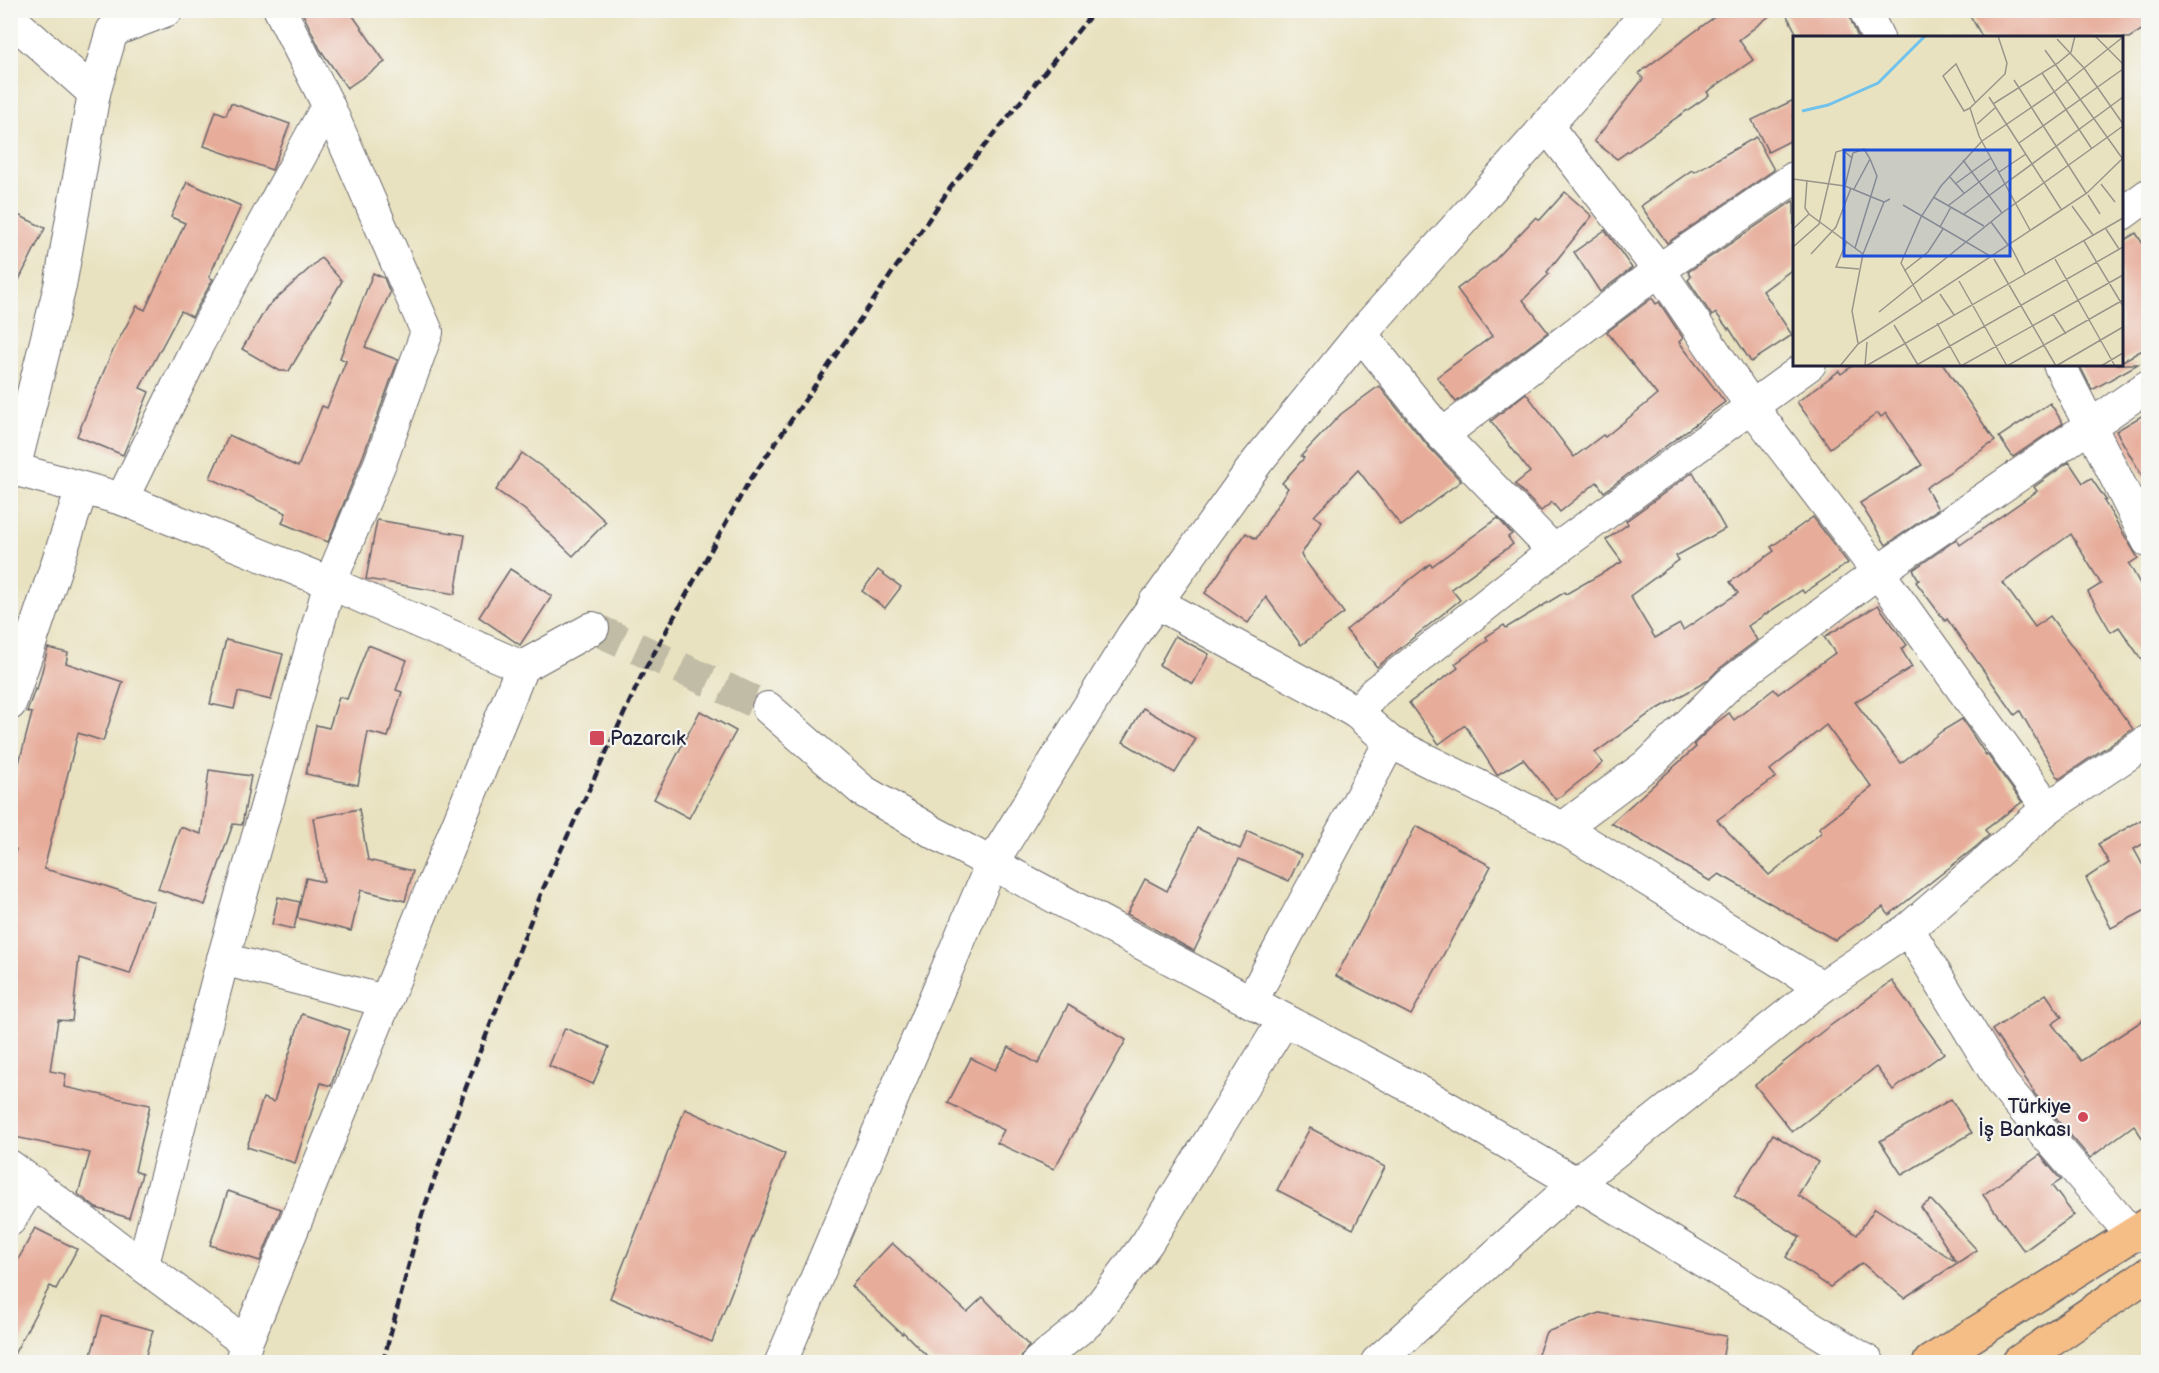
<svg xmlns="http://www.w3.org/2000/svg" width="2159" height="1373" font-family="'Balsamiq Sans',sans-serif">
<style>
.building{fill:#e7ac9a;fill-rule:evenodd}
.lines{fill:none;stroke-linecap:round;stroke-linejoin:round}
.street-tunnel{stroke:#c1bca5;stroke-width:32;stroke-dasharray:32 16;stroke-linecap:butt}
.street-casing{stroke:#68656a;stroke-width:34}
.highway-casing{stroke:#68656a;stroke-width:36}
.street{stroke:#fff;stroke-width:32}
.highway{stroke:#f6be87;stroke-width:33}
.rail{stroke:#22223b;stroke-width:4.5;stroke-dasharray:9 4.5;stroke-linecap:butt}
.poi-dot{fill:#d1495b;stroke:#f6f6f2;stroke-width:2}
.labels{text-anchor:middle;stroke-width:4.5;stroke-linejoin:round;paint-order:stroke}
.poi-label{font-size:20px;fill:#22223b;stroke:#f6f6f2;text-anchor:start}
.inset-river{fill:none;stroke:#71c2ec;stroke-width:3}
.inset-road{fill:none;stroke:#99958b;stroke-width:1.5}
.view{fill:#1d4ed8;fill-opacity:0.15;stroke:#1d4ed8;stroke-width:3}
.inset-edge{fill:none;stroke:#22223b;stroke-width:3}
</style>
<rect width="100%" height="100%" fill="#f6f6f2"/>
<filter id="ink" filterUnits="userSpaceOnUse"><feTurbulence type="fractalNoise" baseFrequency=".0167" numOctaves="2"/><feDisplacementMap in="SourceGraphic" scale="12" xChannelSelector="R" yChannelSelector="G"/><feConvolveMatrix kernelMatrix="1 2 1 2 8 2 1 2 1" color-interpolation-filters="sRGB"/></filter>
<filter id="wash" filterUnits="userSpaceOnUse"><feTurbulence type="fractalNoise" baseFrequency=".008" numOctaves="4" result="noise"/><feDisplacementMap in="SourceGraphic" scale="24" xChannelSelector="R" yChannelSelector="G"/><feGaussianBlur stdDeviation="1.35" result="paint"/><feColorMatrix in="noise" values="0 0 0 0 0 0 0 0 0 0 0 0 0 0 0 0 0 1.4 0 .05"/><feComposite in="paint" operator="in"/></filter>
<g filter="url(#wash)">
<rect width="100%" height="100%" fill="#e9e2c0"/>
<g id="blocks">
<g class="building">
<path d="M 301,10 L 349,10 L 385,62 L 347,88 L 320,49 Z"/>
<path d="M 1724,10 L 1777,10 L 1739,40 L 1753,60 L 1707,92 L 1709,95 L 1617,159 L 1594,141 L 1643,79 L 1639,73 Z"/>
<path d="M 1784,10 L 1847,10 L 1858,38 L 1799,38 Z"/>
<path d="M 1967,10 L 2148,10 L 2148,26 L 2129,38 L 1983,38 Z"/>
<path d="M 1794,100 L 1794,139 L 1768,152 L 1752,120 Z"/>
<path d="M 231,103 L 290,124 L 272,170 L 204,146 L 216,111 L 226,115 Z"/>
<path d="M 1756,137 L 1774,170 L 1667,243 L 1641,206 L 1692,170 L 1694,172 Z"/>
<path d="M 187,182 L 241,206 L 209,277 L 213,279 L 192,317 L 181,311 L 140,388 L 149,392 L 123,455 L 77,436 L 111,354 L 137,306 L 145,310 L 185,223 L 171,217 Z"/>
<path d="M 1565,192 L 1592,216 L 1547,272 L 1549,274 L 1523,300 L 1548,332 L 1456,402 L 1437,377 L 1492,336 L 1457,289 L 1492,263 L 1536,217 L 1540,220 Z"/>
<path d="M 1793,201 L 1794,204 L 1794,268 L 1763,291 L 1792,335 L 1751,362 L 1729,328 L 1728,329 L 1716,313 L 1712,316 L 1688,280 L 1691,277 L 1688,272 Z"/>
<path d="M 10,211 L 45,228 L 10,298 Z"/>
<path d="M 1605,230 L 1632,268 L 1600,292 L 1574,252 Z"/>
<path d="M 2136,233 L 2148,252 L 2148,347 L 2121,362 L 2121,242 Z"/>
<path d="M 321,258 L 342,281 L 289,371 L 280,371 L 242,349 L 267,307 Z"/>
<path d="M 373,273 L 384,278 L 390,293 L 365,347 L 398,360 L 363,456 L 328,542 L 282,523 L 286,513 L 210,478 L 229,435 L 298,467 L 322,406 L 327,408 L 346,361 L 340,358 Z"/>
<path d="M 1652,298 L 1656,304 L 1659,302 L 1683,338 L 1679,342 L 1725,402 L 1604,492 L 1597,482 L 1560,512 L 1552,502 L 1541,511 L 1515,484 L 1530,472 L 1491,421 L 1526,393 L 1574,457 L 1603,435 L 1605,437 L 1657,395 L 1607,332 Z"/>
<path d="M 1855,364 L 1943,364 L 1995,441 L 1926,488 L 1938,509 L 1886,545 L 1860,503 L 1922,465 L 1886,413 L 1881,417 L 1878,413 L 1830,448 L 1797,402 L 1839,371 L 1841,374 Z"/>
<path d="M 2079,364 L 2138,364 L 2092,390 Z"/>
<path d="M 1379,386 L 1428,446 L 1461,481 L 1401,526 L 1358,470 L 1314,516 L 1322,521 L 1301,555 L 1344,613 L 1301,645 L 1266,597 L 1248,623 L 1205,593 L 1246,533 L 1256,539 L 1288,488 L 1282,483 L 1304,458 L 1301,456 L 1341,414 Z"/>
<path d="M 2050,403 L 2063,423 L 2013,457 L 1999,437 Z"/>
<path d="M 2148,412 L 2148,486 L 2116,431 Z"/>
<path d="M 522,453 L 566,484 L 606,522 L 573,556 L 525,510 L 496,490 Z"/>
<path d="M 2069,462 L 2083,483 L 2091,478 L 2106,500 L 2104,501 L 2138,558 L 2129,564 L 2148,598 L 2148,669 L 2119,627 L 2111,632 L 2088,592 L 2101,584 L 2071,534 L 2003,583 L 2035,627 L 2050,616 L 2133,729 L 2059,779 L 2020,711 L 2015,715 L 1947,619 L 1945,621 L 1916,582 L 1919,580 L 1913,570 L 1957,539 L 1960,545 L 2037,491 L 2034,487 Z"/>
<path d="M 1693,472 L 1725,529 L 1676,556 L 1679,560 L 1630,596 L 1655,638 L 1680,624 L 1683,630 L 1738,593 L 1730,582 L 1774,551 L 1771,547 L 1813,517 L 1848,563 L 1804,593 L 1802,590 L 1748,626 L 1757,640 L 1719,669 L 1707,681 L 1649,714 L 1595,753 L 1603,763 L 1556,800 L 1523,759 L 1497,775 L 1465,725 L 1439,744 L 1409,703 L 1458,668 L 1455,664 L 1488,640 L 1486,637 L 1504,625 L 1506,628 L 1565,592 L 1566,594 L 1622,562 L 1606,540 L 1628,524 L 1626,521 Z"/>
<path d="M 1498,518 L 1512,534 L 1508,537 L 1513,544 L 1451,589 L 1460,600 L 1377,667 L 1346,630 L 1430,564 L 1432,566 Z"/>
<path d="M 377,520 L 465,535 L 455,594 L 366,579 Z"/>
<path d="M 510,569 L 552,596 L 520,645 L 479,617 Z"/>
<path d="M 878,570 L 901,587 L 885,608 L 862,591 Z"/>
<path d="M 1878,605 L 1907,645 L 1901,649 L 1912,667 L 1855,702 L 1901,763 L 1942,731 L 1962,719 L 1986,755 L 1987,754 L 2022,802 L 1985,830 L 1989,835 L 1977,846 L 1889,915 L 1883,907 L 1835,940 L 1719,874 L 1710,881 L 1611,823 L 1696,747 L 1694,744 L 1716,723 L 1729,713 L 1734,720 L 1774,689 L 1778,694 L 1835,653 L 1824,637 ZM 1826,725 L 1872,787 L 1819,828 L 1822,832 L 1769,875 L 1717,820 L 1776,777 L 1770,770 Z"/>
<path d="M 1175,636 L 1209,654 L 1193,684 L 1159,665 Z"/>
<path d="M 226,640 L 283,654 L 271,700 L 238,692 L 234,709 L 210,704 Z"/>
<path d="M 368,645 L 407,660 L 396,690 L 402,692 L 388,737 L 368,732 L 358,785 L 306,774 L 316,725 L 329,728 L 339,697 L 347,699 Z"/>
<path d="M 48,648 L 68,653 L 66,663 L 123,682 L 103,741 L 78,733 L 44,869 L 90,881 L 154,902 L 130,974 L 79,958 L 72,1021 L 58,1020 L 50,1071 L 66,1074 L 64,1087 L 150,1105 L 135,1171 L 142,1174 L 129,1218 L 96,1208 L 78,1194 L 90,1153 L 10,1136 L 10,871 L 16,849 L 10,847 L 10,798 L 32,713 L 27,712 L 35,689 L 37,690 Z"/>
<path d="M 1143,708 L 1196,739 L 1175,773 L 1123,742 Z"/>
<path d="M 700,711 L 736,731 L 689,818 L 654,799 Z"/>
<path d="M 209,770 L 251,776 L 242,825 L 233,824 L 205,905 L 158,889 L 180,827 L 201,834 Z"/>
<path d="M 359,809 L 368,860 L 413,871 L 405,901 L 361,890 L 351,931 L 297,918 L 306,878 L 324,882 L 313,818 Z"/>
<path d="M 2148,816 L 2148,841 L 2134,849 L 2148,875 L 2148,909 L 2111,928 L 2086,878 L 2109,863 L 2098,844 Z"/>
<path d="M 1416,826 L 1491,866 L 1411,1015 L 1336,976 Z"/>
<path d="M 1197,828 L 1240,849 L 1248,831 L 1301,855 L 1289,881 L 1239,859 L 1194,951 L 1127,914 L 1145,879 L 1167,891 Z"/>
<path d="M 278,897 L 300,902 L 294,929 L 272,924 Z"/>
<path d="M 1892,981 L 1944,1053 L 1893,1090 L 1876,1067 L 1792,1132 L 1755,1085 L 1823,1031 Z"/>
<path d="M 2046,994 L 2062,1017 L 2052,1024 L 2081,1061 L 2148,1017 L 2148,1147 L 2134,1125 L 2090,1158 L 2033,1092 L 2034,1091 L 1992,1030 Z"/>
<path d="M 1068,1005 L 1126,1040 L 1054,1169 L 997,1143 L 1004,1130 L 948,1103 L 971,1058 L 995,1070 L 1009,1047 L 1038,1064 Z"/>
<path d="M 302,1014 L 349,1030 L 331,1086 L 321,1083 L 295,1163 L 247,1147 L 263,1098 L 274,1102 Z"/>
<path d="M 565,1028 L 609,1047 L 593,1084 L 549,1066 Z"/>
<path d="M 1951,1099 L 1972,1133 L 1902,1175 L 1880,1141 Z"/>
<path d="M 685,1109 L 785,1154 L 712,1342 L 610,1298 Z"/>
<path d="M 1310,1128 L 1385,1167 L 1353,1229 L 1277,1190 Z"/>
<path d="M 1773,1134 L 1818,1162 L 1798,1195 L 1857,1235 L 1875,1208 L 1956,1262 L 1921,1207 L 1931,1200 L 1977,1250 L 1904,1298 L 1862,1263 L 1830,1287 L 1786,1257 L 1800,1237 L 1734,1196 Z"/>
<path d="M 2040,1155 L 2061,1180 L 2052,1186 L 2074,1215 L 2024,1251 L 1983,1195 Z"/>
<path d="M 228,1191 L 281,1209 L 260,1261 L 210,1245 Z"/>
<path d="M 35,1228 L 77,1249 L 56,1289 L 50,1286 L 10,1362 L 10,1275 Z"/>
<path d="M 892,1243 L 967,1312 L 983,1297 L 1029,1346 L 1022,1355 L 1020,1362 L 933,1362 L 903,1332 L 902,1334 L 851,1286 Z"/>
<path d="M 1600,1313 L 1726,1336 L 1722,1362 L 1535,1362 L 1546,1332 Z"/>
<path d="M 102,1316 L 153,1330 L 144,1362 L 89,1362 Z"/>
</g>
</g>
</g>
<g filter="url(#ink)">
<use href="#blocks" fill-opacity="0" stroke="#68656a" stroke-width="1.5"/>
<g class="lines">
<path class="street-tunnel" d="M 593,628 L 768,708"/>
<defs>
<g id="street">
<path d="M 1865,10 L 1878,38"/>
<path d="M 10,18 L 94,93"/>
<path d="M 1546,125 L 1659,270 L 1752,407 L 1878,572 L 2048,808"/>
<path d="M 2122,214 L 2148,195"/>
<path d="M 1361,334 L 1442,435 L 1554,551"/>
<path d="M 2059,364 L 2148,541"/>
<path d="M 1442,435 L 1659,270 L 1794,178"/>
<path d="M 10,468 L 122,499 L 330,583 L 522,667"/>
<path d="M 14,469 L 60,286 L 94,93 L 112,31 L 167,10"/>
<path d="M 122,499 L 198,344 L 328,105 L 280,10"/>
<path d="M 1155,602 L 1328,696 L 1357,713 L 1390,742 L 1563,828 L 1822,987"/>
<path d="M 10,704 L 82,489"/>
<path d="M 768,708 L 863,791 L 933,832 L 1424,1094 L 1576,1183 L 1868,1362"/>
<path d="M 1357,713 L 1375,692 L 1554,551 L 1810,364"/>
<path d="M 1563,828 L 1651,762 L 1730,683 L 1878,572 L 2148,386"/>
<path d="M 1908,929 L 2003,1085 L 2133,1236"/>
<path d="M 223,959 L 385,1001"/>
<path d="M 1251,1002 L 1390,742"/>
<path d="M 10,1166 L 246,1343 L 241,1362"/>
<path d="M 10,1220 L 33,1182"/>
<path d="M 143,1264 L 223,959 L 330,583 L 380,463 L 427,332 L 328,105"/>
<path d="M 246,1343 L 522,667 L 593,628"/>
<path d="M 781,1362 L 992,863 L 1133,635 L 1257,462 L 1361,334 L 1650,10"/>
<path d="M 1038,1362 L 1088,1322 L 1147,1243 L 1284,1020"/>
<path d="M 1377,1362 L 1576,1183 L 1822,987 L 1908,929 L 2048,808 L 2148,741"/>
</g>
<g id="highway">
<path d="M 1930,1362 L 2148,1225"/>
<path d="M 2019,1362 L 2148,1274"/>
</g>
</defs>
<use href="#street" class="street-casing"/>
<use href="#highway" class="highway-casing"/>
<use href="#street" class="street"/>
<use href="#highway" class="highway"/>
<path class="rail" d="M 383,1362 L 422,1215 L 463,1095 L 543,889 L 642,675 L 748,483 L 951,187 L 1095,10"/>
</g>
</g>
<g class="poi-dot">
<rect x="589" y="730" width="16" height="16" rx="3"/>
<circle cx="2083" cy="1117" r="6"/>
</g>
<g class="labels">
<g class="poi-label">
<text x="610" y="745">Pazarcık</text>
<text x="2071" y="1113" text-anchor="end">Türkiye<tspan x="2071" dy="23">İş Bankası</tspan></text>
</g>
</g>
<g transform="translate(1793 36)">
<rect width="330" height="330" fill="#e9e2c0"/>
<path class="inset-river" d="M 9,75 L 35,69 L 85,47 L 132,0"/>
<path class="inset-road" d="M 205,0 L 214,27 L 212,38 L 177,72 L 186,100 L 237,194M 302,0 L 330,28M 264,3 L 291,32 L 330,88M 252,14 L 329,122M 249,37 L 299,113M 221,44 L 293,157M 196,61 L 268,173M 200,68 L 265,27 L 278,16 L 282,0M 177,72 L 171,75 L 150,40 L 163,28 L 182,66M 184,88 L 203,71M 226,107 L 330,33M 170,124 L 209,177M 206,136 L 233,118M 156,140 L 171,157M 0,143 L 52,150 L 91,166M 14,144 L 12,172 L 16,178 L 70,218 L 59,275 L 65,307M 162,148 L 198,122M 308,148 L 322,166M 52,150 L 60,117 L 71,113 L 77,123 L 61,153M 295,159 L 307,178M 140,161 L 191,190M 110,169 L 197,220M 156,169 L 203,133M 279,170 L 300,199M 171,178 L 330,61M 198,186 L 215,209M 147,191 L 158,171M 0,193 L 16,178M 313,193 L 326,213M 54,205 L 43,231 L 66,233M 291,205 L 330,270M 0,211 L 26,188 L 43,116 L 50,114 L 59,122M 218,211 L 232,238M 62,212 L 84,140 L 77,123M 18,218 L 43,191 L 58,152M 70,218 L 91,166 L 97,163M 201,223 L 263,330M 262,223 L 322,330M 111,235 L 135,216 L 150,193M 166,245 L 214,330M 147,258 L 161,279M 129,265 L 108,227 L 128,181 L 148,150 L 189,105 L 261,56 L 330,1M 86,276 L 209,177 L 330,90M 260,278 L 273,298M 144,287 L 168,330 L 330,239M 101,289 L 125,329M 47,330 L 65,308 L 294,157 L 330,122M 72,330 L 74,306M 73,330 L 330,182M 122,330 L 330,211M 214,330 L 330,264M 263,330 L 330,291M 308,330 L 330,317"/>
<path class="view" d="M 51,114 L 217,114 L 217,220 L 51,220 Z"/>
<rect width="330" height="330" class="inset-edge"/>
</g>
<rect width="2159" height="1373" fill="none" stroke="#f6f6f2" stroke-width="36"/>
</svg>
